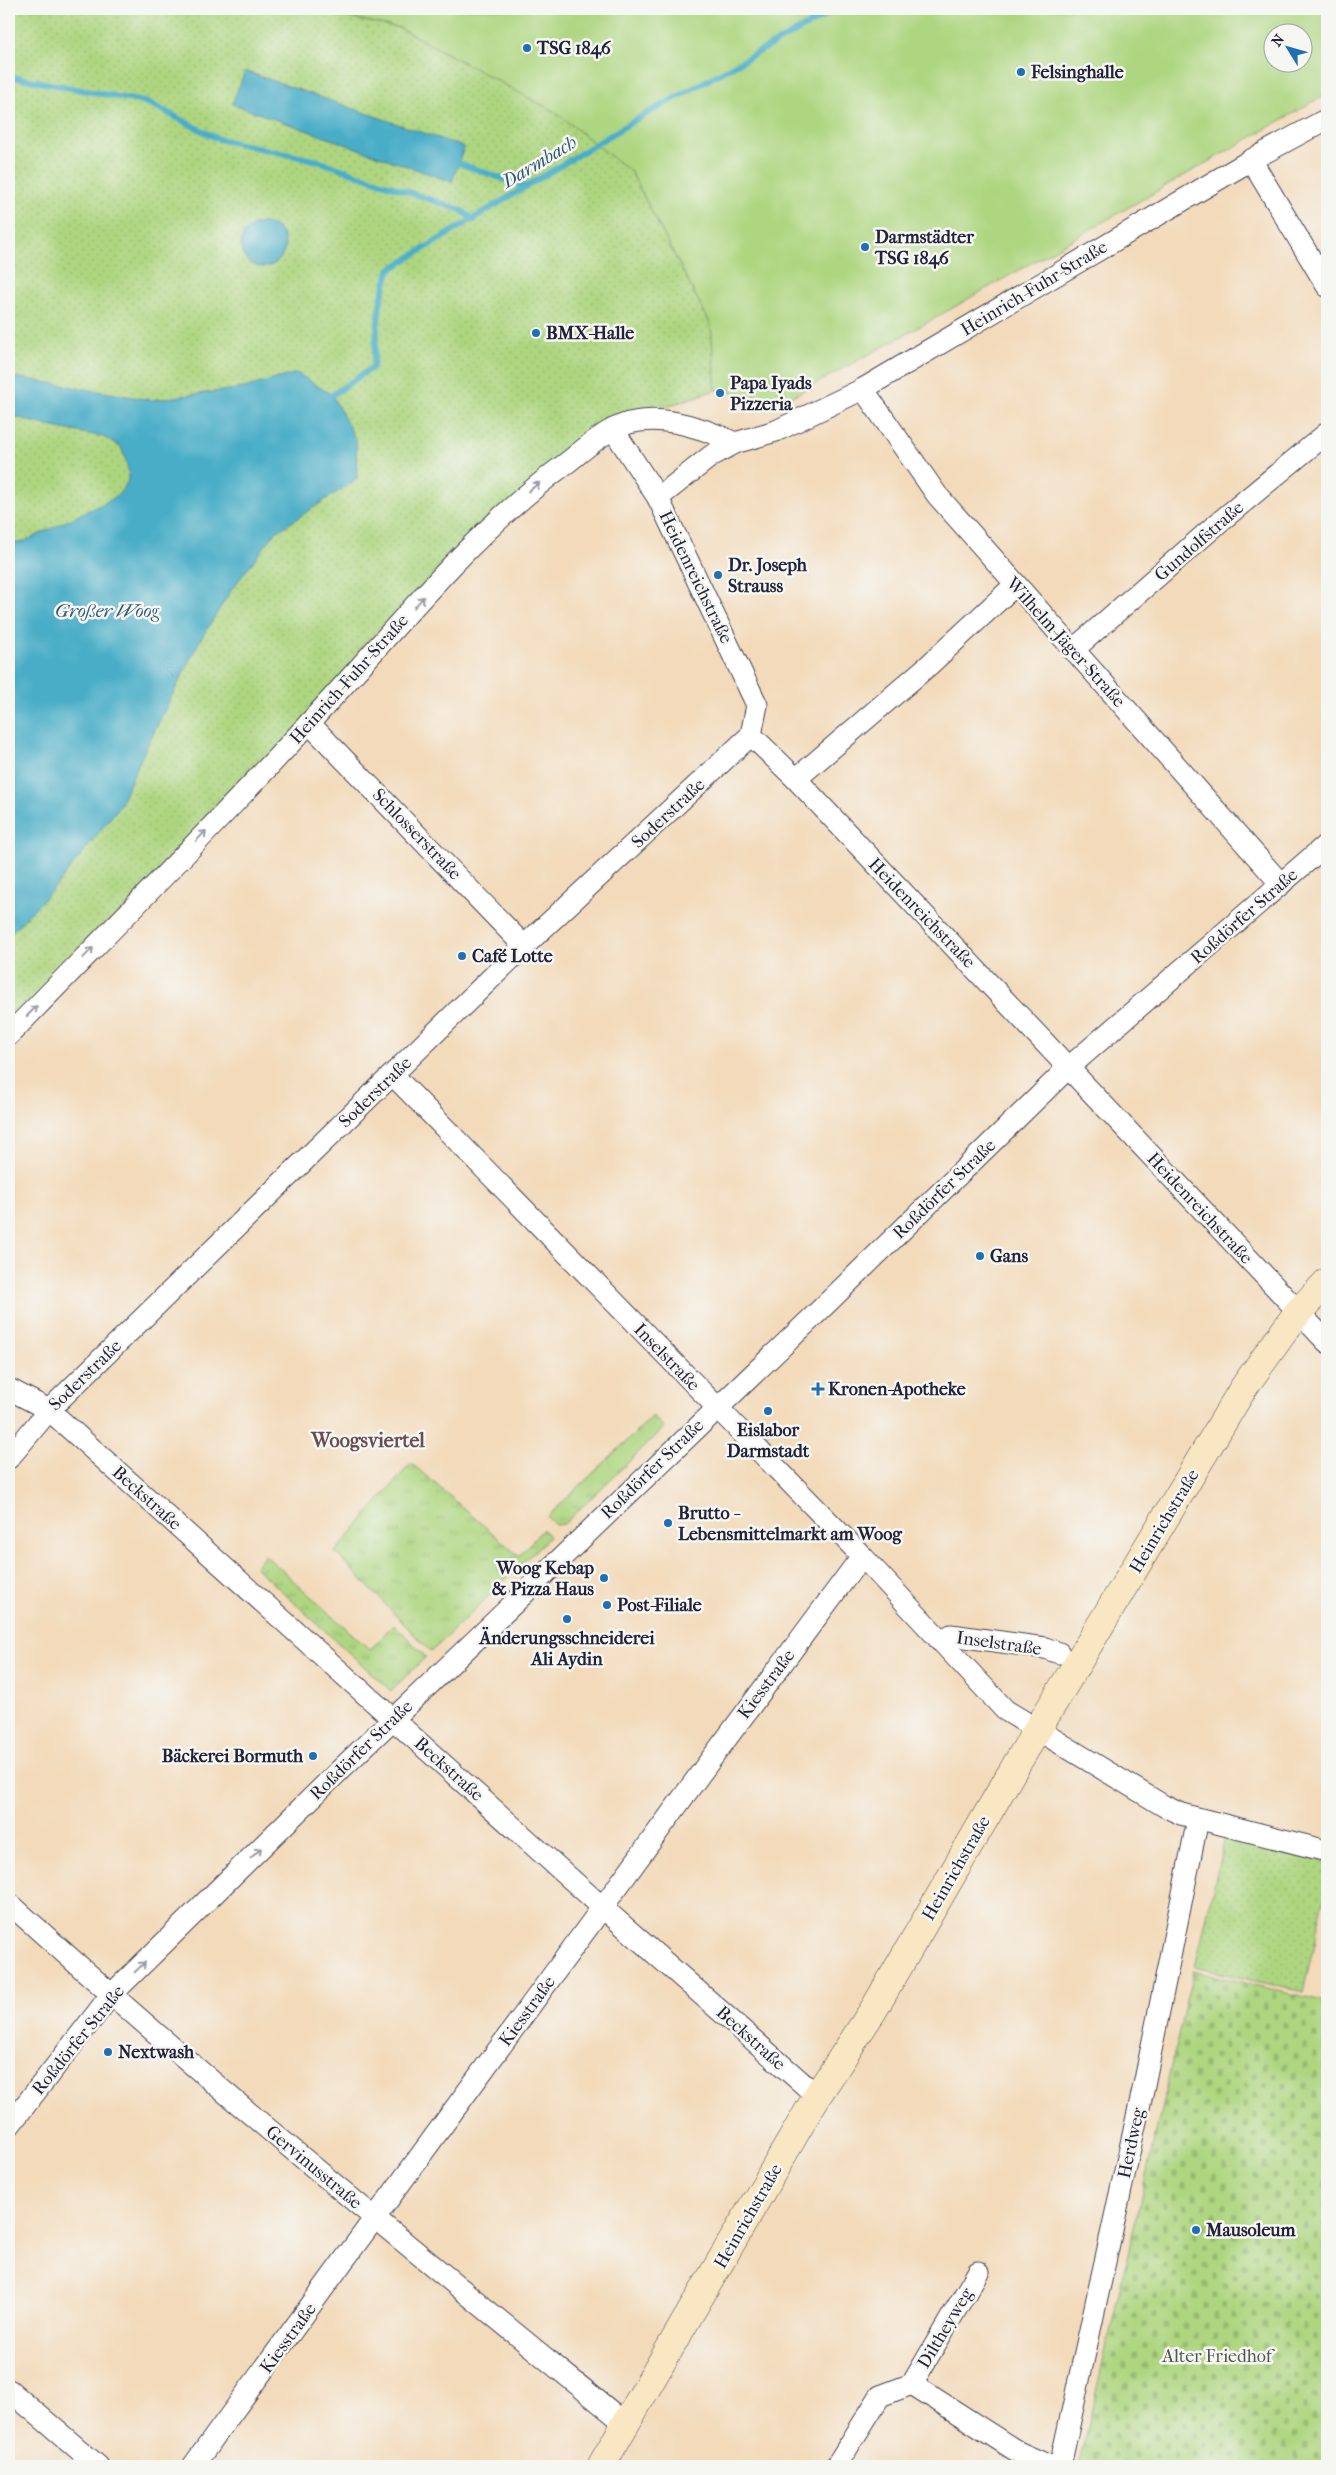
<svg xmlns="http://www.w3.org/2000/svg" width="1336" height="2475" font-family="'IM FELL French Canon',serif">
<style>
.grass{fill:url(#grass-tufts);stroke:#687c5e}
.cemetery{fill:url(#cemetery-stones);stroke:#687c5e}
.park{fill:url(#park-dots);stroke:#687c5e}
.pitch{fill:#aed680;stroke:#687c5e;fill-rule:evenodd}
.water{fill:#48adc7;stroke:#356881}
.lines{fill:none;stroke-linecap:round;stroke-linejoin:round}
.stream{stroke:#48adc7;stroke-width:6}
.street-casing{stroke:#413e4e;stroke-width:23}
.secondary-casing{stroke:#413e4e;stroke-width:29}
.street{stroke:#fff;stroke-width:21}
.secondary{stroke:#f9e7c3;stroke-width:28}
.oneway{stroke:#9c9ca7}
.poi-dot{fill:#1f6fb2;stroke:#f6f6f2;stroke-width:2}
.labels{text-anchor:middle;stroke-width:5;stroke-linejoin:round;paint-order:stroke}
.poi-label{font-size:18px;font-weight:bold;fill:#22223b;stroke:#f6f6f2;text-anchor:start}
.street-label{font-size:18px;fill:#22223b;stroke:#f6f6f2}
.park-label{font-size:18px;fill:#4c5850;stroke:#f6f6f2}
.water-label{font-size:19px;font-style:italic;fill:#315a73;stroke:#f6f6f2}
.quarter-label{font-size:20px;font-weight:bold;fill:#684e54;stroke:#f6f6f2}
</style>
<defs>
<pattern id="grass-tufts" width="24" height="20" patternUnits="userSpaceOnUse" patternTransform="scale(1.25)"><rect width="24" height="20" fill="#aed680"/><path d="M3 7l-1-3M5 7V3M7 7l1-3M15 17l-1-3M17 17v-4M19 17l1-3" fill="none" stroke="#95b770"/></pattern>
<pattern id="cemetery-stones" width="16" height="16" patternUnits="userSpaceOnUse" patternTransform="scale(1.25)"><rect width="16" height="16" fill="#aed680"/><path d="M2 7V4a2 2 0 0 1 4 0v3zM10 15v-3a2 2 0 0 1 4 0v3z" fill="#95b770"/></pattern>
<pattern id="park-dots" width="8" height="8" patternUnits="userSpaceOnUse" patternTransform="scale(1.25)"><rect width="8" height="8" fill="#aed680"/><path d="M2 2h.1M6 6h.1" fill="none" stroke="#95b770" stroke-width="1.8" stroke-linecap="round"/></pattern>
</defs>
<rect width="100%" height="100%" fill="#f6f6f2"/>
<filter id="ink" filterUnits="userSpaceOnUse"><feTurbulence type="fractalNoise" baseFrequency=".02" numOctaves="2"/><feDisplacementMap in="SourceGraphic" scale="10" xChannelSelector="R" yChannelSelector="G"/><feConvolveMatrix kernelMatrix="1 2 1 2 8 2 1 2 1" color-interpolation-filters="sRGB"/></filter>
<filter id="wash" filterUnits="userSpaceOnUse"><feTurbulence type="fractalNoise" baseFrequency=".0096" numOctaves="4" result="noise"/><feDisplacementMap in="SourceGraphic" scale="20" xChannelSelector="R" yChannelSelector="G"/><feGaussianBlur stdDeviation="1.12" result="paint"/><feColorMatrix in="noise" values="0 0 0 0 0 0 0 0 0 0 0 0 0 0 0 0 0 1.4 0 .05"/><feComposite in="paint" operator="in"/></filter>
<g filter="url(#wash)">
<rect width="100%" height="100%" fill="#f3daba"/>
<g class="grass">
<path d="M 653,1416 L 664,1428 L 564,1524 L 555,1525 L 547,1517 Z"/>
<path d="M 411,1463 L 519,1556 L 543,1529 L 549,1537 L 431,1652 L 335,1552 Z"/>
<path d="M 265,1555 L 370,1650 L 394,1624 L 426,1657 L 391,1691 L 255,1567 Z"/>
</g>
<path class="cemetery" d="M 1193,1971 L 1327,2002 L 1327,2466 L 1079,2466 Z"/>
<g class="park">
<path d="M 9,9 L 308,9 L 400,28 L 555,112 L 631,172 L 711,325 L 716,390 L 605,427 L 300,727 L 9,1027 Z"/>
<path d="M 1225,1837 L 1327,1860 L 1327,1886 L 1303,1992 L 1195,1967 Z"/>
</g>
<path class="pitch" d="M 308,9 L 1327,9 L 1327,94 L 928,322 L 784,401 L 716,390 L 711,325 L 631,172 L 555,112 L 400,28 ZM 1274,32 L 1304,32 L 1304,62 L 1274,62 Z"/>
<g class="water">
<path d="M 245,71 L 464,147 L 452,182 L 232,104 Z"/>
<circle cx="263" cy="245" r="22"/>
<path d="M 297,373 L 332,395 L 356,440 L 357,479 L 275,533 L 232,589 L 199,642 L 144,752 L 119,807 L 58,884 L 9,935 L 9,544 L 23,542 L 112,499 C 135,481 130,472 121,447 L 103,437 L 48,426 L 9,415 L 9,376 L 151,400 L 243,388 Z"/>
</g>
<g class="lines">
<g class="stream">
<path d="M 9,76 L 149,103 L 218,139 L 318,161 L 461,210 L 474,220"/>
<path d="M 458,163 L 526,187"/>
<path d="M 332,395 L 373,367 L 380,304 L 389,270 L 637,119 L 837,9"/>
</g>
</g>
</g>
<g filter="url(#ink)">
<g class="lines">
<defs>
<g id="street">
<path d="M 1251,160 L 1327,286"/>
<path d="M 863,389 L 937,495 L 1281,884"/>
<path d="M 613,429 L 658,498 L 757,705 L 751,735 L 796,779 L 1327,1342"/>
<path d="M 658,498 L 711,456 L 735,443 L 776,431 L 863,389 L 1251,160 L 1327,119"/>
<path d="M 1073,650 L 1217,524 L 1327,433"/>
<path d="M 309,723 L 524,946"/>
<path d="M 796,779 L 929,665 L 1015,585"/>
<path d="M 9,1035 C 110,931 213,828 311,721 C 394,632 469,534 568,462 C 582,451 596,438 612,430 C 649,409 700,426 735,443"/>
<path d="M 393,1075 L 862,1556 L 1005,1710 L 1164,1806 L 1181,1814 L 1327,1851"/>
<path d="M 9,1389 L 49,1410 L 602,1907 L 817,2096"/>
<path d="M 9,1458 L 49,1410 L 524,946 L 751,735"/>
<path d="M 940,1641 L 951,1635 L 1045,1648 L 1059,1653"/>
<path d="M 9,1903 C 208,2084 417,2253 626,2424"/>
<path d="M 9,2126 L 111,1995 L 341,1769 L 819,1311 L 1068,1068 L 1327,844"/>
<path d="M 912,2384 L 1018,2452 L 1050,2466"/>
<path d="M 9,2390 L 98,2466"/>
<path d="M 193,2466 L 706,1766 L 862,1556"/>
<path d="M 836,2466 L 880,2396 L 912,2384 L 978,2272"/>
<path d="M 1060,2466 L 1144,2085 L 1198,1819"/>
</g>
<path id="secondary" d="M 601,2466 L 817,2096 L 874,2009 L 1016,1765 L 1244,1387 L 1298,1312 L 1327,1282"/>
</defs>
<use href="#street" class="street-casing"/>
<use href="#secondary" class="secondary-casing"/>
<use href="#street" class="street"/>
<use href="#secondary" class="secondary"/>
</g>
<defs><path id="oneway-shaft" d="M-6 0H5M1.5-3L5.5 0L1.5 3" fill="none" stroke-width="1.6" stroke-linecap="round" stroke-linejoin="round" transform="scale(1.25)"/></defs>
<g class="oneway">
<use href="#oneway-shaft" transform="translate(534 487) rotate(-38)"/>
<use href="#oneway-shaft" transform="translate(419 602) rotate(-48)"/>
<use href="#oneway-shaft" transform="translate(201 836) rotate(-46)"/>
<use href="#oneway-shaft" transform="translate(88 953) rotate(-46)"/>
<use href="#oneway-shaft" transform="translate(32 1011) rotate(-45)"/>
<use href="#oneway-shaft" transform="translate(256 1853) rotate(-44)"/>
<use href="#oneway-shaft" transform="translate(140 1967) rotate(-44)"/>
</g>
</g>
<g class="poi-dot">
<circle cx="527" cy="48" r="5"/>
<circle cx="1021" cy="72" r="5"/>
<circle cx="865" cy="247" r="5"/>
<circle cx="536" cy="333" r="5"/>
<circle cx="720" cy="393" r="5"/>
<circle cx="718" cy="575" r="5"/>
<circle cx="462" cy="956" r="5"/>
<circle cx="980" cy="1256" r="5"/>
<path d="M815.5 1381.5h5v5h5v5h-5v5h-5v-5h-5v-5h5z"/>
<circle cx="768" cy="1411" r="5"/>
<circle cx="668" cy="1523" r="5"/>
<circle cx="604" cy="1578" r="5"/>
<circle cx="607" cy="1605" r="5"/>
<circle cx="567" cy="1619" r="5"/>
<circle cx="313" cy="1756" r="5"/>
<circle cx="108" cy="2052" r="5"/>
<circle cx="1196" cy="2230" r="5"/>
</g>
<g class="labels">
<g class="poi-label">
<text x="537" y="54">TSG 1846</text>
<text x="1031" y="78">Felsinghalle</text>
<text x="875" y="243">Darmstädter<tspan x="875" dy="21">TSG 1846</tspan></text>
<text x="546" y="339">BMX-Halle</text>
<text x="730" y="389">Papa Iyads<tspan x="730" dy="21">Pizzeria</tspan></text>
<text x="728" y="571">Dr. Joseph<tspan x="728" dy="21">Strauss</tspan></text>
<text x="472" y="962">Café Lotte</text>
<text x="990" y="1262">Gans</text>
<text x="828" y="1395">Kronen-Apotheke</text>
<text x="768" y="1436" text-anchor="middle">Eislabor<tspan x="768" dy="21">Darmstadt</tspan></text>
<text x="678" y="1519">Brutto -<tspan x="678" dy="21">Lebensmittelmarkt am Woog</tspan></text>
<text x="594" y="1574" text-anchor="end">Woog Kebap<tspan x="594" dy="21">&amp; Pizza Haus</tspan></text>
<text x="617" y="1611">Post-Filiale</text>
<text x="567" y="1644" text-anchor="middle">Änderungsschneiderei<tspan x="567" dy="21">Ali Aydin</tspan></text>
<text x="303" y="1762" text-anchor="end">Bäckerei Bormuth</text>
<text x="118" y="2058">Nextwash</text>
<text x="1206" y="2236">Mausoleum</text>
</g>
<g class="street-label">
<text transform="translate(1034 288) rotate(-31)" y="6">Heinrich-Fuhr-Straße</text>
<text transform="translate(1199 541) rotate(-41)" y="6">Gundolfstraße</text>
<text transform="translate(696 577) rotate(64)" y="6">Heidenreichstraße</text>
<text transform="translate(1066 642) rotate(48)" y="6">Wilhelm-Jäger-Straße</text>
<text transform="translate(349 679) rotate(-48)" y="6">Heinrich-Fuhr-Straße</text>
<text transform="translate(668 813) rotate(-43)" y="6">Soderstraße</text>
<text transform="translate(417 834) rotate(46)" y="6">Schlosserstraße</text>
<text transform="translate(922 913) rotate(46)" y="6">Heidenreichstraße</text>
<text transform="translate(1244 916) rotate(-41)" y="6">Roßdörfer Straße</text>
<text transform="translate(375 1092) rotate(-44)" y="6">Soderstraße</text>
<text transform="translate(944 1189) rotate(-44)" y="6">Roßdörfer Straße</text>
<text transform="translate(1200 1208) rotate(47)" y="6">Heidenreichstraße</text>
<text transform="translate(667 1357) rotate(46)" y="6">Inselstraße</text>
<text transform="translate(85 1375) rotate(-44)" y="6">Soderstraße</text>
<text transform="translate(652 1469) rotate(-44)" y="6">Roßdörfer Straße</text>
<text transform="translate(147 1498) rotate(42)" y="6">Beckstraße</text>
<text transform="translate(1164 1521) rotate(-59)" y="6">Heinrichstraße</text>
<text transform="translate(999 1643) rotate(8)" y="6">Inselstraße</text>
<text transform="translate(766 1684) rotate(-53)" y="6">Kiesstraße</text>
<text transform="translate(361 1750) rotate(-44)" y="6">Roßdörfer Straße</text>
<text transform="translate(449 1769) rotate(42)" y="6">Beckstraße</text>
<text transform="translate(956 1868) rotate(-60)" y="6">Heinrichstraße</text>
<text transform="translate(527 2011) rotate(-54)" y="6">Kiesstraße</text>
<text transform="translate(751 2038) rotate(42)" y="6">Beckstraße</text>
<text transform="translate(78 2040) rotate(-51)" y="6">Roßdörfer Straße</text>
<text transform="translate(1131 2143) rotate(-78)" y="6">Herdweg</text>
<text transform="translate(314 2167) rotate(40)" y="6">Gervinusstraße</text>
<text transform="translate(748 2216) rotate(-60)" y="6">Heinrichstraße</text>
<text transform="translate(945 2328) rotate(-59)" y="6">Diltheyweg</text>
<text transform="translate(288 2338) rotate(-54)" y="6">Kiesstraße</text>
</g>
<g class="park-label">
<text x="1217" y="2362">Alter Friedhof</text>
</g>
<g class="water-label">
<text transform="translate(539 161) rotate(-31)" y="7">Darmbach</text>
<text x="107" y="617">Großer Woog</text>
</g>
<g class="quarter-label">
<text x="368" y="1447">Woogsviertel</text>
</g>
</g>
<rect width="1336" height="2475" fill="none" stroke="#f6f6f2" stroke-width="30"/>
<g transform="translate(1288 48) rotate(307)"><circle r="24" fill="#f6f6f2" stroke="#a1a1a9"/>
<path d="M0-4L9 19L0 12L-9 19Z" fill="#1f6fb2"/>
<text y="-8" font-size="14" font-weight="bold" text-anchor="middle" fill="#22223b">N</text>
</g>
</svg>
